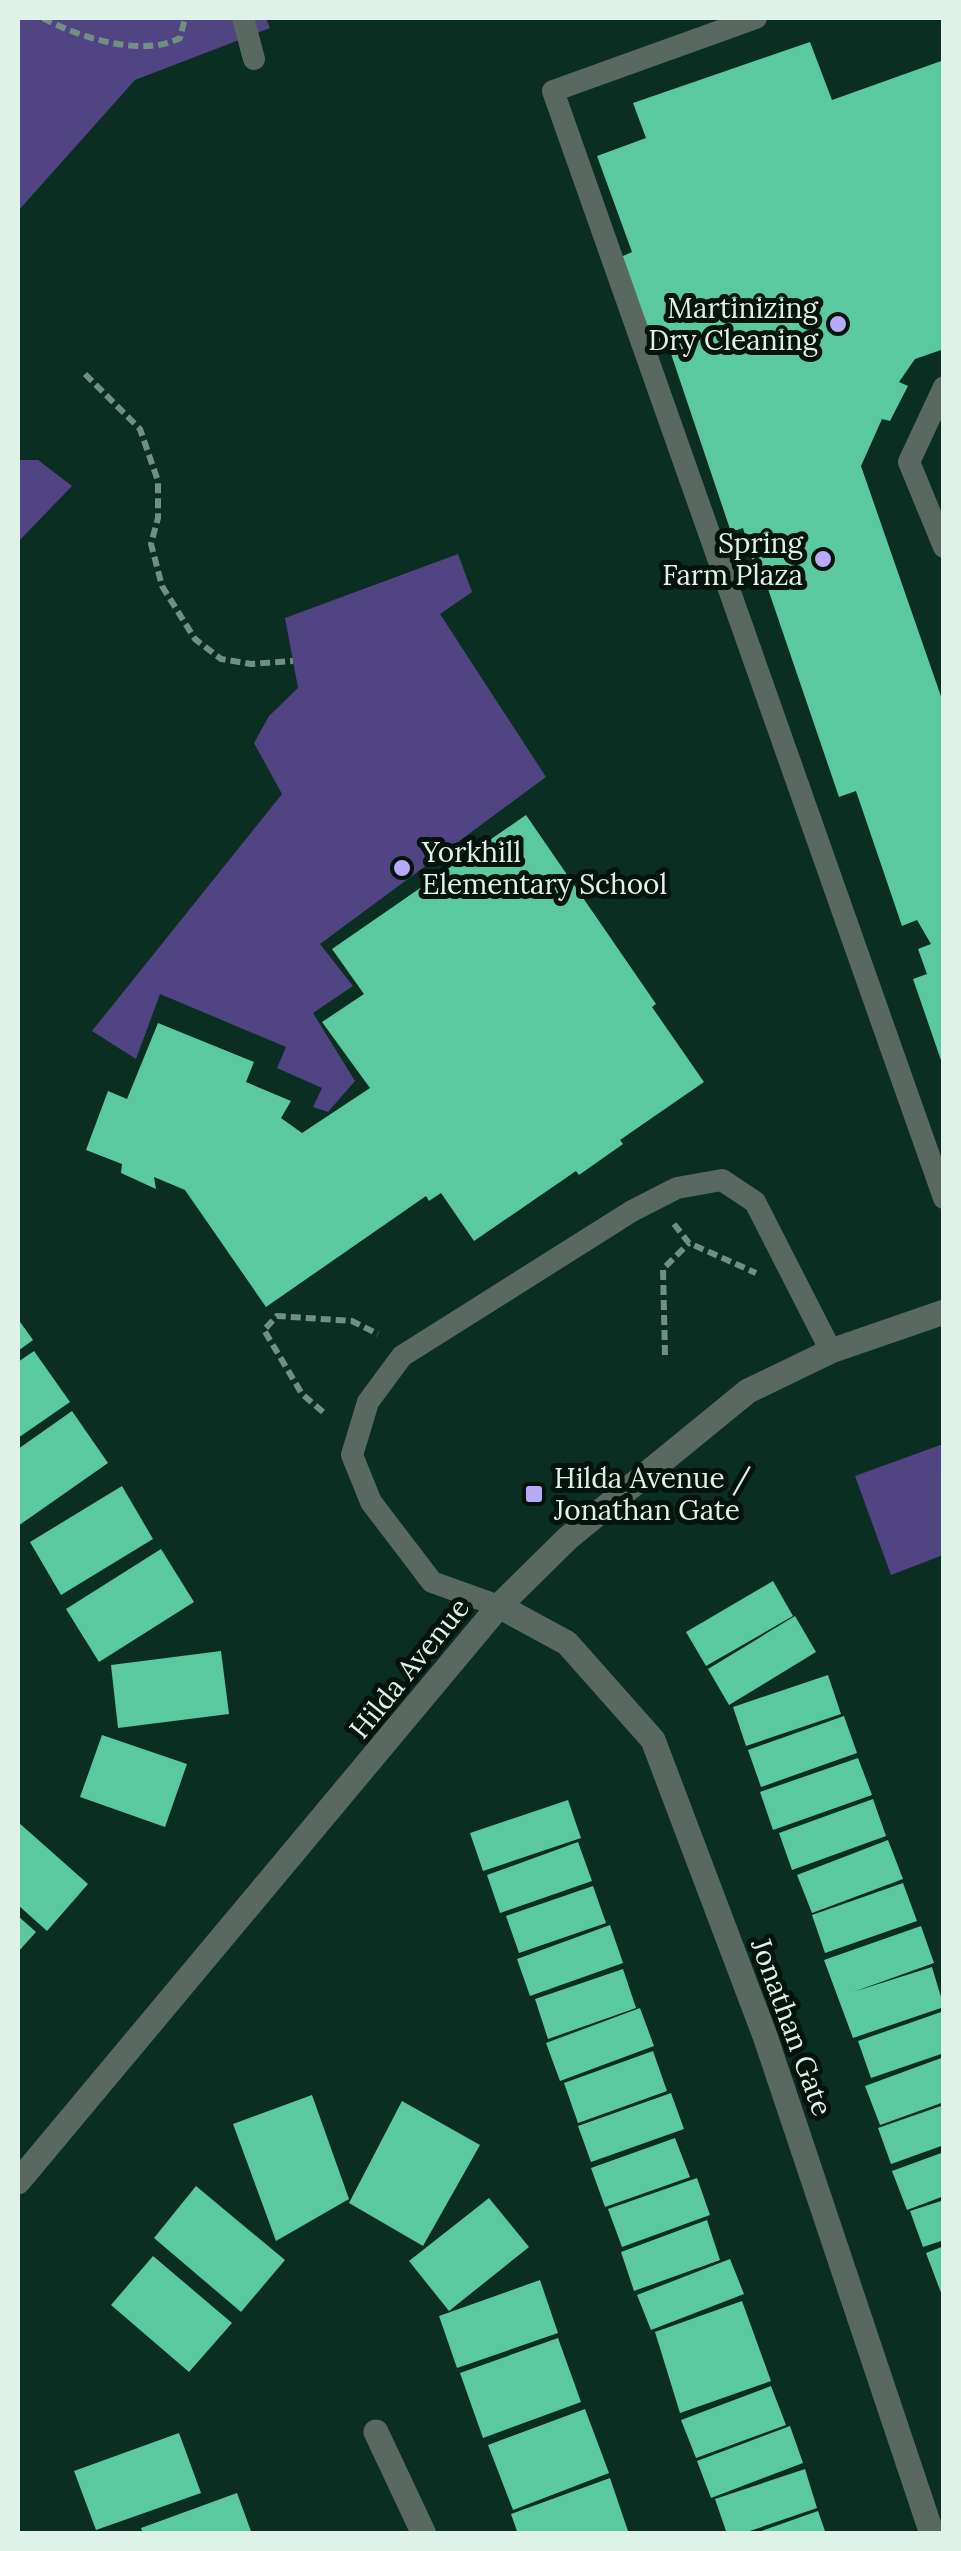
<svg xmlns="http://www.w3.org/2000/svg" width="961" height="2551" font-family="Lora,serif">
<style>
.green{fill:#504482}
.building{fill:#5bc9a0}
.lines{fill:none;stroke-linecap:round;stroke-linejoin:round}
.path{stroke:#728f84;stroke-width:6;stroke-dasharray:10 5;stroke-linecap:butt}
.service{stroke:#596861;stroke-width:22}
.minor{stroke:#596861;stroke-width:25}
.tertiary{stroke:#596861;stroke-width:25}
.poi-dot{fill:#b7abf8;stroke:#05130d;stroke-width:4}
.labels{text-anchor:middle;stroke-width:10;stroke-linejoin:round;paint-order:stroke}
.poi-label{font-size:28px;fill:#def2e9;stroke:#05130d;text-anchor:end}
.street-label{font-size:28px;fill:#def2e9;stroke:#05130d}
</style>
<rect width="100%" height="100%" fill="#0a2e21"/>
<g class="green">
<path d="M 18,18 L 266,18 L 270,28 L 135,80 L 18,211 Z"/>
<path d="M 18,460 L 38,460 L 72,486 L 18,542 Z"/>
<path d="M 458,554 L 472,592 L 440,614 L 546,777 L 320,944 L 353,986 L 313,1013 L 355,1081 L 328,1112 L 313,1107 L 322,1088 L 277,1068 L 286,1047 L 160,994 L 136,1059 L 92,1031 L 282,794 L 254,743 L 269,716 L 298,688 L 285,618 Z"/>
<path d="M 943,1444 L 943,1555 L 891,1575 L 855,1476 Z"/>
</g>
<g class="building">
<path d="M 810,42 L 832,100 L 944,60 L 944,349 L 915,359 L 899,382 L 908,386 L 890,421 L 882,419 L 861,466 L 944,705 L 943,1066 L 913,979 L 927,974 L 918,949 L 931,944 L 917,920 L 902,926 L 856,791 L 839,797 L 767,586 L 761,588 L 743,528 L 731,532 L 666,339 L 646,347 L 614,260 L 632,252 L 597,156 L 646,138 L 633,103 Z"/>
<path d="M 526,815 L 656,1004 L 652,1007 L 704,1082 L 620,1140 L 623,1144 L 579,1175 L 576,1171 L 474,1241 L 441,1193 L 429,1201 L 426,1196 L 266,1307 L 185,1190 L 154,1177 L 156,1189 L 121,1173 L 122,1164 L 86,1150 L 108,1091 L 127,1099 L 158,1023 L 254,1062 L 246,1082 L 291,1101 L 281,1118 L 302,1133 L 370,1088 L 322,1022 L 364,994 L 332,949 Z"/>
<path d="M 18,1319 L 33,1340 L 18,1351 Z"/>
<path d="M 34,1351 L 70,1402 L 18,1438 L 18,1362 Z"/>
<path d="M 72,1411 L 108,1463 L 18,1526 L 18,1449 Z"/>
<path d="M 122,1486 L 153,1539 L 61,1595 L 30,1542 Z"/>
<path d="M 161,1549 L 194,1602 L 99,1662 L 66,1609 Z"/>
<path d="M 773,1581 L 793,1616 L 706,1666 L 686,1632 Z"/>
<path d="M 795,1616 L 816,1652 L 729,1705 L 708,1669 Z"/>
<path d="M 221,1651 L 229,1714 L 118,1728 L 111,1665 Z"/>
<path d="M 828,1675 L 841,1714 L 746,1746 L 733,1707 Z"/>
<path d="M 844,1716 L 857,1753 L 761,1787 L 748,1750 Z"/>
<path d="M 102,1735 L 187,1764 L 165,1827 L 80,1797 Z"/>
<path d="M 858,1758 L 872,1795 L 773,1830 L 760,1792 Z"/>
<path d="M 873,1799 L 886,1836 L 792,1870 L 779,1833 Z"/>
<path d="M 568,1800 L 581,1838 L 483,1871 L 470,1833 Z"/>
<path d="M 18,1822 L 88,1884 L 47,1931 L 18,1905 Z"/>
<path d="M 888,1840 L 903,1879 L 812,1913 L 797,1875 Z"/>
<path d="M 578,1842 L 592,1881 L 500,1913 L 487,1875 Z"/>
<path d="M 903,1883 L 917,1921 L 825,1953 L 812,1915 Z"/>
<path d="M 593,1886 L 606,1923 L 519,1953 L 506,1916 Z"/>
<path d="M 18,1916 L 36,1932 L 18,1952 Z"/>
<path d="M 610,1925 L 623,1963 L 530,1996 L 517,1959 Z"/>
<path d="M 921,1926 L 934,1963 L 853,1992 L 932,1967 L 944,2007 L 853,2038 L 824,1960 Z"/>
<path d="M 623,1969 L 636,2008 L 548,2039 L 535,1999 Z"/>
<path d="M 640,2008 L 654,2046 L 560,2081 L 546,2043 Z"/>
<path d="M 944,2011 L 944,2053 L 871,2078 L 858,2041 Z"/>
<path d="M 653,2051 L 667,2091 L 578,2123 L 564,2083 Z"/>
<path d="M 944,2057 L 944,2102 L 880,2125 L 865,2086 Z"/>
<path d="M 671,2093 L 684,2129 L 591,2162 L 578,2126 Z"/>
<path d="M 312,2095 L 349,2199 L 276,2241 L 233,2124 Z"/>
<path d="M 402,2101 L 480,2145 L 423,2246 L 349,2203 Z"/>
<path d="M 944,2105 L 944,2145 L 891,2164 L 878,2128 Z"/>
<path d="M 675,2138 L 690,2177 L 605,2207 L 591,2168 Z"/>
<path d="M 944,2152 L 944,2196 L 907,2210 L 892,2171 Z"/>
<path d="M 697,2178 L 710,2215 L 622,2247 L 608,2209 Z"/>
<path d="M 196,2186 L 285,2260 L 241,2312 L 154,2238 Z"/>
<path d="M 489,2198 L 529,2247 L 449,2311 L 409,2261 Z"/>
<path d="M 944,2200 L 944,2240 L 923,2247 L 910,2211 Z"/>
<path d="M 707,2220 L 720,2260 L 634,2291 L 621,2252 Z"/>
<path d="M 944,2246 L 944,2298 L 943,2298 L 926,2253 Z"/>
<path d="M 153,2256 L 232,2323 L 189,2372 L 111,2305 Z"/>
<path d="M 730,2259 L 744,2294 L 651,2330 L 637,2295 Z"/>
<path d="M 540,2280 L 558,2333 L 457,2368 L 439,2316 Z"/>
<path d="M 742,2301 L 771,2381 L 680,2413 L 655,2332 Z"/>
<path d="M 558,2338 L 581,2402 L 483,2438 L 460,2373 Z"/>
<path d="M 771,2386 L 786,2425 L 696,2458 L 681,2420 Z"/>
<path d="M 585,2409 L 609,2473 L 513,2510 L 488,2445 Z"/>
<path d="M 790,2426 L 803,2463 L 711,2498 L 697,2461 Z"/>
<path d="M 179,2433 L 201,2493 L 96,2530 L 74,2471 Z"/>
<path d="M 805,2469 L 817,2508 L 741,2534 L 727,2534 L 715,2499 Z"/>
<path d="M 610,2478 L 629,2534 L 518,2534 L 511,2514 Z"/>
<path d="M 237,2493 L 252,2534 L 143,2534 L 141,2528 Z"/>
<path d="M 818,2511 L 826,2534 L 757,2534 L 756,2533 Z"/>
</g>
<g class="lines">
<g class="path">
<path d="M 43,18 C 78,37 142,58 180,38 L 185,18"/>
<path d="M 85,374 L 140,429 L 158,481 L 158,518 L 151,544 L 162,586 L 195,639 L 221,659 L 251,664 L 293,661"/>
<path d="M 674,1224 L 689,1243 L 756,1273"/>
<path d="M 665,1355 L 663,1269 L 689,1243"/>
<path d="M 323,1412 L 302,1394 L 264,1330 L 277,1316 L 352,1321 L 378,1334"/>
</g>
<g class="service">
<path d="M 243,18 L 254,59"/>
<path d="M 756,18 L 553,91 L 944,1198"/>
<path d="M 944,387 L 909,462 L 944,547"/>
<path d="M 499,1606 L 432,1582 L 371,1502 L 352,1455 L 368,1402 L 402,1356 L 632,1211 L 677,1188 L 722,1180 L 755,1202 L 831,1351"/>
</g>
<g class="minor">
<path d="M 499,1606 L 567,1643 L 653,1740 L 765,2036 L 932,2534"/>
<path d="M 376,2432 L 424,2534"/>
</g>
<path class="tertiary" d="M 18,2182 L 499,1606 L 568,1538 L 748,1391 L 831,1351 L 944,1312"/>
</g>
<g class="poi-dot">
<circle cx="838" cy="324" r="10"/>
<circle cx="823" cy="559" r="10"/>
<circle cx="402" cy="868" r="10"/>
<rect x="524" y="1484" width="20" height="20" rx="5"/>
</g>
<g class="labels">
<g class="poi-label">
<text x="818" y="318">Martinizing<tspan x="818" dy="32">Dry Cleaning</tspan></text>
<text x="803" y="553">Spring<tspan x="803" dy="32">Farm Plaza</tspan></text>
<text x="422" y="862" text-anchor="start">Yorkhill<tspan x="422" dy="32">Elementary School</tspan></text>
<text x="554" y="1488" text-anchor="start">Hilda Avenue /<tspan x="554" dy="32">Jonathan Gate</tspan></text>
</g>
<g class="street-label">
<text transform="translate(409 1668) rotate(-51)" y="10">Hilda Avenue</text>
<text transform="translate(792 2027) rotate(70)" y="10">Jonathan Gate</text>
</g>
</g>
<rect width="961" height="2551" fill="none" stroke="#def2e9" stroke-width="40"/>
</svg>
